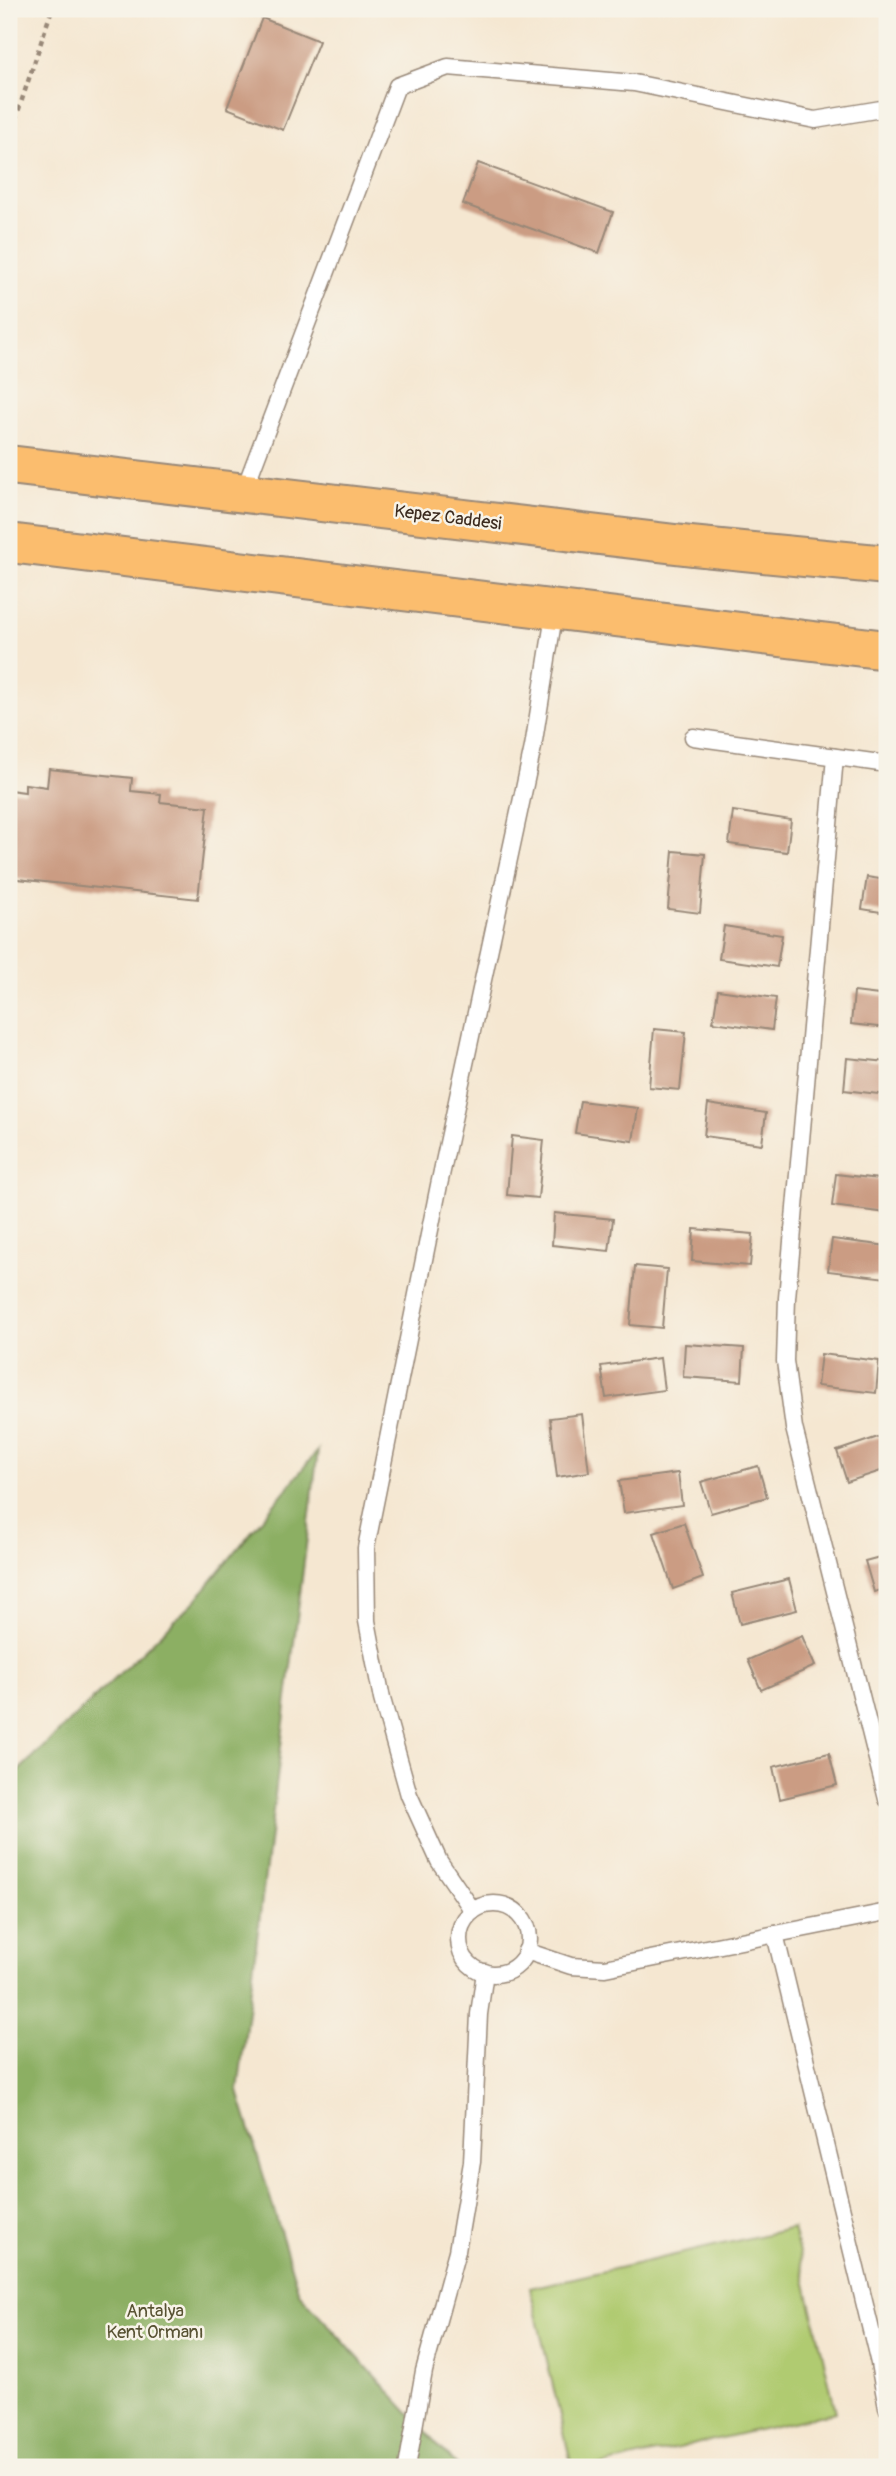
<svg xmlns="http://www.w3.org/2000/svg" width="896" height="2476" font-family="Pangolin,sans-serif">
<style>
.green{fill:#b0cb71;stroke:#767a48;stroke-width:2}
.forest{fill:#8caf63;stroke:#646c40;stroke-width:2}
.building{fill:#cb9c83}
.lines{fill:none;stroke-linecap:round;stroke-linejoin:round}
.lane-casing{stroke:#988878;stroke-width:19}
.primary-casing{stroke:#988878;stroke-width:42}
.path{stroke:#988878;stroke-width:4.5;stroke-dasharray:5 5;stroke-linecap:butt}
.lane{stroke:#fff;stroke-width:16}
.primary{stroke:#fbbd6e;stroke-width:38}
.labels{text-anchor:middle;stroke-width:5;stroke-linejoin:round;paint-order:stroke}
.street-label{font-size:18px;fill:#3b2a1e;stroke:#f7f3e8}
.park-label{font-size:18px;fill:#585233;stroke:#f7f3e8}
</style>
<rect width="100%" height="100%" fill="#f7f3e8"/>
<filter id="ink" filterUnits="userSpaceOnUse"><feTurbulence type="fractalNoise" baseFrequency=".0143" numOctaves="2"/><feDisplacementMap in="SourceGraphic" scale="14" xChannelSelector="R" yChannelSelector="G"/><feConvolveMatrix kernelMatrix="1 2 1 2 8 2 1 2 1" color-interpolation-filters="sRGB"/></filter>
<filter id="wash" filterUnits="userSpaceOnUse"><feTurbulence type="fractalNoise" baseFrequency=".00686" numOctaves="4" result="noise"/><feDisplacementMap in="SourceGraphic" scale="28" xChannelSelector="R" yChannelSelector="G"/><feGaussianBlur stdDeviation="1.57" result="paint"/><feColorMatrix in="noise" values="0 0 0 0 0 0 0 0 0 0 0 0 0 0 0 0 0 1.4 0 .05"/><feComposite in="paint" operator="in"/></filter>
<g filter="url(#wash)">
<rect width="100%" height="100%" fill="#f5e7d1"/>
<path class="green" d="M 793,2228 L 836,2412 L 595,2467 L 572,2467 L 530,2288 Z"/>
<path class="forest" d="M 318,1450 L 238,2091 L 299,2293 L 458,2467 L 9,2467 L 9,1780 L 196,1600 Z"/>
<g id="blocks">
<g class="building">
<path d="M 262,18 L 319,41 L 283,130 L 227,108 Z"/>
<path d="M 478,163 L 613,212 L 599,253 L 463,204 Z"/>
<path d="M 49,769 L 132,778 L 131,791 L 161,794 L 160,802 L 208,807 L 198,899 L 9,878 L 9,790 L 25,792 L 25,784 L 47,787 Z"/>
<path d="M 733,811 L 791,820 L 787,852 L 729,844 Z"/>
<path d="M 673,851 L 705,854 L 700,913 L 668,909 Z"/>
<path d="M 867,877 L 887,880 L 887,913 L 862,909 Z"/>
<path d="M 724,926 L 782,935 L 777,967 L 719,959 Z"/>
<path d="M 718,990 L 776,998 L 772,1030 L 713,1022 Z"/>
<path d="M 854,992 L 887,996 L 887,1028 L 851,1024 Z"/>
<path d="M 654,1029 L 686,1032 L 680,1090 L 649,1087 Z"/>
<path d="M 847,1058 L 887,1062 L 887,1095 L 844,1090 Z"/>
<path d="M 580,1101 L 638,1108 L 633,1141 L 575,1133 Z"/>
<path d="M 708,1104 L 766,1113 L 762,1144 L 704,1136 Z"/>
<path d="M 512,1136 L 544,1140 L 538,1198 L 507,1195 Z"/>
<path d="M 836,1174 L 887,1180 L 887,1213 L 832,1206 Z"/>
<path d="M 554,1213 L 613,1219 L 609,1251 L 552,1245 Z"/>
<path d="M 694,1229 L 753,1234 L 750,1266 L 692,1261 Z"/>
<path d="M 832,1239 L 887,1246 L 886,1278 L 828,1271 Z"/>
<path d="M 635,1266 L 667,1269 L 662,1328 L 630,1325 Z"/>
<path d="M 685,1344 L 744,1348 L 742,1381 L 683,1377 Z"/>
<path d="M 821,1354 L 879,1361 L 876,1393 L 817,1386 Z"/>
<path d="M 660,1358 L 664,1390 L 606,1398 L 601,1366 Z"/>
<path d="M 582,1414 L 589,1472 L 557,1477 L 550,1418 Z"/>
<path d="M 887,1434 L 887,1469 L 847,1482 L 837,1451 Z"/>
<path d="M 758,1466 L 767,1497 L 711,1513 L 701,1482 Z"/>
<path d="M 678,1473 L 682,1505 L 624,1513 L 619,1481 Z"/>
<path d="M 684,1523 L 703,1578 L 673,1589 L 654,1533 Z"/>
<path d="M 887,1555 L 887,1588 L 874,1592 L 865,1561 Z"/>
<path d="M 789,1579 L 797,1610 L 740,1624 L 732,1593 Z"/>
<path d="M 802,1636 L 815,1666 L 761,1690 L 748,1660 Z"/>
<path d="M 829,1753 L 837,1785 L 780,1799 L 773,1767 Z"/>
</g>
</g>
</g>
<g filter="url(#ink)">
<use href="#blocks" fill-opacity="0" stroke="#988878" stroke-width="2"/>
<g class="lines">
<defs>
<g id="lane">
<path d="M 243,493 L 397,86 L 448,67 L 634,83 L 815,120 L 887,108"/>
<path d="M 693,737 L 887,764"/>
<path d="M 835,757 L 787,1298 L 785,1361 L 794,1428 L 887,1799"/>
<circle cx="494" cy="1939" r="35"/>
<path d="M 473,1911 L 439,1861 L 409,1795 L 382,1699 L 367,1621 L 366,1548 L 439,1185 L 533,747 L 555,609"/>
<path d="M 775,1934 L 879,2363 L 887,2408"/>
<path d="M 526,1951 L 571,1966 L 605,1968 L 887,1912"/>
<path d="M 407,2467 L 424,2371 L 457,2251 L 472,2162 L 479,2014 L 485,1972"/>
</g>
<g id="primary">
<path d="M 9,465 L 692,546 L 887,565"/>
<path d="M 9,543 L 887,650"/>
</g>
</defs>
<use href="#lane" class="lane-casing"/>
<use href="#primary" class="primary-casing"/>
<path class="path" d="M 9,139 L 52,9"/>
<use href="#lane" class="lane"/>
<use href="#primary" class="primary"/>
</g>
</g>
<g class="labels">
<g class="street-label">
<text transform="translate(448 517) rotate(7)" y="6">Kepez Caddesi</text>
</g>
<g class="park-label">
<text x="155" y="2317">Antalya<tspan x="155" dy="21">Kent Ormanı</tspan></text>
</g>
</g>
<rect width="896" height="2476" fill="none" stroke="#f7f3e8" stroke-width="35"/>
</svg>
